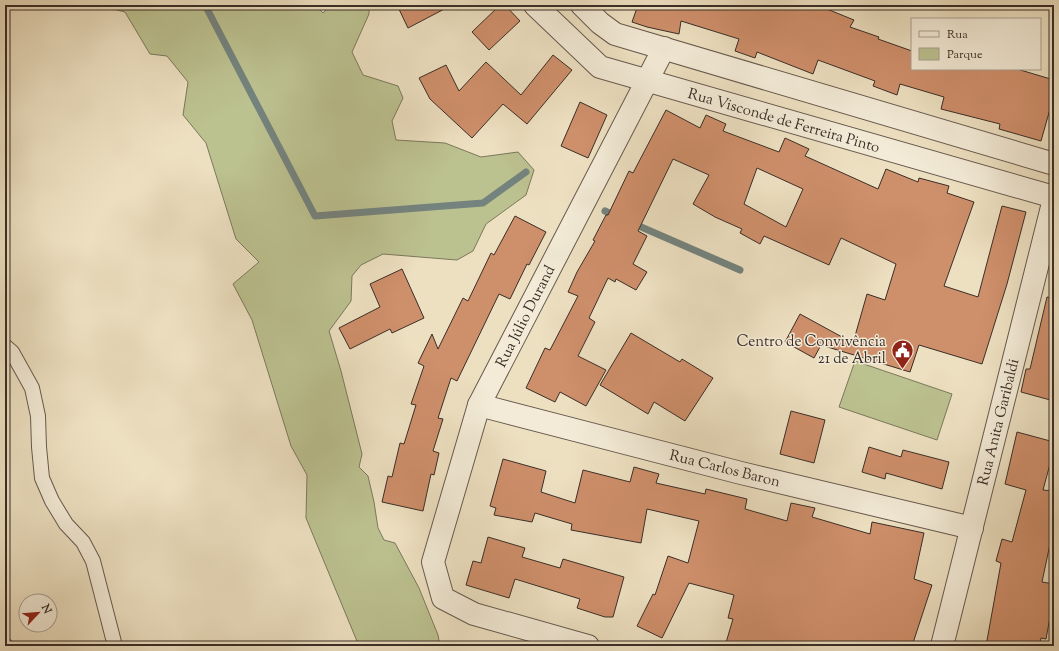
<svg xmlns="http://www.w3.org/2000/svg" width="1059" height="651" font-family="'Sorts Mill Goudy',serif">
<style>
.green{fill:#bcc190;stroke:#7b785c}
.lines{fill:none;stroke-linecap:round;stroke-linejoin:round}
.stream{stroke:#74837e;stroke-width:7}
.building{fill:#ce8f6b;stroke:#3a2e28;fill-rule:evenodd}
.service-casing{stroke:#675a4e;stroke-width:16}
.minor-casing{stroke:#675a4e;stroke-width:24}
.service{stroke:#f3ebd7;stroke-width:14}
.minor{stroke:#f3ebd7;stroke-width:22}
.labels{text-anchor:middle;stroke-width:3;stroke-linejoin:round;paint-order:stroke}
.street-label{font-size:15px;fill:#3a2e28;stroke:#f3ebd7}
.poi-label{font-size:15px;fill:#3a2e28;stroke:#f3ebd7;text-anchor:end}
</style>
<rect width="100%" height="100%" fill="#ede0c1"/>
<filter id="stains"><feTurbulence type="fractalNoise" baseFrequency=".005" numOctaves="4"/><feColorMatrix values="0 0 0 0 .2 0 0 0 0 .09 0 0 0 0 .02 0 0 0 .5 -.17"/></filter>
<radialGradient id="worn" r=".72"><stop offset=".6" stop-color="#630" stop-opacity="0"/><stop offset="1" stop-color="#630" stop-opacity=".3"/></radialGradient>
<g class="green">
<path d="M 107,5 L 315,5 L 323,13 L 331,5 L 369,5 L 369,14 L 352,52 L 363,75 L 398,86 L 403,98 L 392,121 L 396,140 L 445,143 L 481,157 L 518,152 L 534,170 L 526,195 L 486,224 L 473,251 L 457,260 L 383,254 L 361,265 L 352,276 L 351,301 L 329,331 L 341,371 L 362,454 L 359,467 L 368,476 L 374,502 L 378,528 L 384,540 L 395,543 L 419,588 L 438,635 L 440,646 L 359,646 L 306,518 L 307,475 L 291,446 L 252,320 L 233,284 L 259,262 L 236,239 L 206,143 L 183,115 L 188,82 L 167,56 L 150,54 L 125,12 L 109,8 Z"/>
<path d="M 855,361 L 952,394 L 937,440 L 839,407 Z"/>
</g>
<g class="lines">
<g class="stream">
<path d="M 205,5 L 315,216 L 483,203 L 526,172"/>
<path d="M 605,211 L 617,217"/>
<path d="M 632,223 L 740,270"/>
</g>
</g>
<g class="building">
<path d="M 397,5 L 452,5 L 408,28 Z"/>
<path d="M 500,5 L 505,5 L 520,21 L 489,50 L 472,32 Z"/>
<path d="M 638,5 L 817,5 L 854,20 L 850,27 L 879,37 L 878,39 L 912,51 L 912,69 L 1017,69 L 1054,80 L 1054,95 L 1041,141 L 999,129 L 1000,124 L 941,109 L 944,97 L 900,84 L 897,95 L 873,86 L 875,81 L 818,60 L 813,74 L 757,52 L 755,58 L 735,51 L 739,39 L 681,21 L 679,34 L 647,27 L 632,22 Z"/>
<path d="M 553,55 L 572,70 L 527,124 L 503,104 L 472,138 L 430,99 L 419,78 L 446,65 L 459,91 L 486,62 L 521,95 Z"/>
<path d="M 580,102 L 607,115 L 588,158 L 561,146 Z"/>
<path d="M 666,110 L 700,128 L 706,115 L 726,124 L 723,131 L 779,152 L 785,138 L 809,149 L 805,156 L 878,189 L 886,169 L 918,182 L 919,178 L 949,186 L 947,193 L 974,202 L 944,286 L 978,297 L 1002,206 L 1026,212 L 1007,284 L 982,364 L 919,345 L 910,372 L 821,345 L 814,358 L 785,342 L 800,314 L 853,343 L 867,294 L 885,300 L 896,264 L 841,238 L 829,265 L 764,236 L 760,244 L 740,233 L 742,229 L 715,217 L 693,204 L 709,175 L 673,159 L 638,231 L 647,236 L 633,264 L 647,272 L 636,290 L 616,279 L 615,282 L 608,278 L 589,318 L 595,322 L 578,356 L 606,370 L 586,406 L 560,392 L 555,402 L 526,388 L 545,348 L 550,350 L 578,296 L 568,292 L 577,272 L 595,241 L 593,240 L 606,215 L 608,215 L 629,171 L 633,173 ZM 757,168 L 803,189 L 786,227 L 744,204 Z"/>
<path d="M 515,216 L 546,232 L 529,265 L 527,264 L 510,299 L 499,294 L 457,381 L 451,378 L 438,418 L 443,419 L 433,451 L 439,453 L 434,475 L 431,474 L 423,511 L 382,502 L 388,476 L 392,477 L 400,443 L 404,444 L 416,405 L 411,404 L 424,366 L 418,363 L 432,334 L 438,349 L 463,298 L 468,301 L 491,253 L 494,255 Z"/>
<path d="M 402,269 L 424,318 L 392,333 L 390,329 L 350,349 L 339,328 L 380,307 L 370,284 Z"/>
<path d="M 1047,297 L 1054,298 L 1054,401 L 1021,392 L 1026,369 L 1030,369 Z"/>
<path d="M 631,333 L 680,362 L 682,359 L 713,378 L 685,421 L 654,402 L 648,414 L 600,385 Z"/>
<path d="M 791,411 L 825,420 L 814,463 L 780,454 Z"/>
<path d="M 1017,432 L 1054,442 L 1054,449 L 1043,490 L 1054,491 L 1054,544 L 1050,544 L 1042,582 L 1054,584 L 1054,596 L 1046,639 L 1041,638 L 1039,646 L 986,646 L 1001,563 L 996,561 L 1002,539 L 1012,542 L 1026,490 L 1005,484 Z"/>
<path d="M 869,447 L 901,457 L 903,450 L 949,462 L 942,489 L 886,473 L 885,479 L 862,472 Z"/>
<path d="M 503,459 L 546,471 L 541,492 L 575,503 L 583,470 L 630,482 L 634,467 L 659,474 L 656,483 L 705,494 L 706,489 L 747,499 L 745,509 L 787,521 L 791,503 L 815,508 L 812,517 L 870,534 L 872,522 L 924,533 L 914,579 L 932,585 L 912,646 L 725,646 L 733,619 L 728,618 L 734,595 L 689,583 L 662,638 L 637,626 L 653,594 L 655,595 L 668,556 L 688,563 L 699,521 L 647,509 L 641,543 L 571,530 L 572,524 L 535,513 L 532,522 L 494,515 L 496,508 L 490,506 Z"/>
<path d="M 488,537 L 525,548 L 522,557 L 560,568 L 563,559 L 624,577 L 613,617 L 605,617 L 577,608 L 580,599 L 515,579 L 509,598 L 466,585 L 473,561 L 481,563 Z"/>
</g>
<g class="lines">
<defs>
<g id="service">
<path d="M 5,346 L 12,352 L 32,388 L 38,416 L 39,447 L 42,478 L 52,501 L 66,524 L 83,542 L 93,561 L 115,646"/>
<path d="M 5,645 L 6,646"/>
</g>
<g id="minor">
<path d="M 535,5 L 600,67 L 1054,197"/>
<path d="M 582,5 L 600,23 L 615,34 L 1054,164"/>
<path d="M 479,405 L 741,473 L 972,528"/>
<path d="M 588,646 L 474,614 L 443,598 L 433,562 L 479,405 L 664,48"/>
<path d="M 942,646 L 1054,199"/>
</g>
</defs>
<use href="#service" class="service-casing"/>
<use href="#minor" class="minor-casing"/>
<use href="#service" class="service"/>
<use href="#minor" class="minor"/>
</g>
<defs>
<symbol id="civic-pin" viewBox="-11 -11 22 30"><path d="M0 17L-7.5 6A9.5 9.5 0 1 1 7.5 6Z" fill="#8f2418" stroke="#f3ebd7"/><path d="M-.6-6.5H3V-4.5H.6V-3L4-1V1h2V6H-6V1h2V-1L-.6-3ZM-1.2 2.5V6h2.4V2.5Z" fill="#fff"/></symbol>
</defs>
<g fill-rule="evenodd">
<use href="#civic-pin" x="890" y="338" width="25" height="34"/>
</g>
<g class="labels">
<g class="street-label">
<text transform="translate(784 120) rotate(16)" y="5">Rua Visconde de Ferreira Pinto</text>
<text transform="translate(525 316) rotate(-63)" y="5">Rua Júlio Durand</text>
<text transform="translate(998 422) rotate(-76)" y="5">Rua Anita Garibaldi</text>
<text transform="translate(725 468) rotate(14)" y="5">Rua Carlos Baron</text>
</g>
<g class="poi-label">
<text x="886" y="346">Centro de Convivência<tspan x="886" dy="17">21 de Abril</tspan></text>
</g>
</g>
<rect width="1059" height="651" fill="none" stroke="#ede0c1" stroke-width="20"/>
<rect x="6" y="6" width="1047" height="639" fill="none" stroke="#3a2e28" stroke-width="2"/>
<rect x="10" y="10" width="1039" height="631" fill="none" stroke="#3a2e28"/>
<rect x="911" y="18" width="130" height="52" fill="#f3ebd7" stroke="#a99f91"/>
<rect x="919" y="31" width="20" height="6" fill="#f3ebd7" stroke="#a99f91"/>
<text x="947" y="38" font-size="12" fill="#3a2e28">Rua</text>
<rect x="919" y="48" width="20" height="12" fill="#bcc190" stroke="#a99f91"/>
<text x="947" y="58" font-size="12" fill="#3a2e28">Parque</text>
<g transform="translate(38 613) rotate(64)"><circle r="19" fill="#f3ebd7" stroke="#a99f91"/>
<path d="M0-3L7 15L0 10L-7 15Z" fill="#8f2418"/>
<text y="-6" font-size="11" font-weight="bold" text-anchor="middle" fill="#3a2e28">N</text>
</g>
<rect width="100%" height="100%" filter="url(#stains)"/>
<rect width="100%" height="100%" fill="url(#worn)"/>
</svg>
